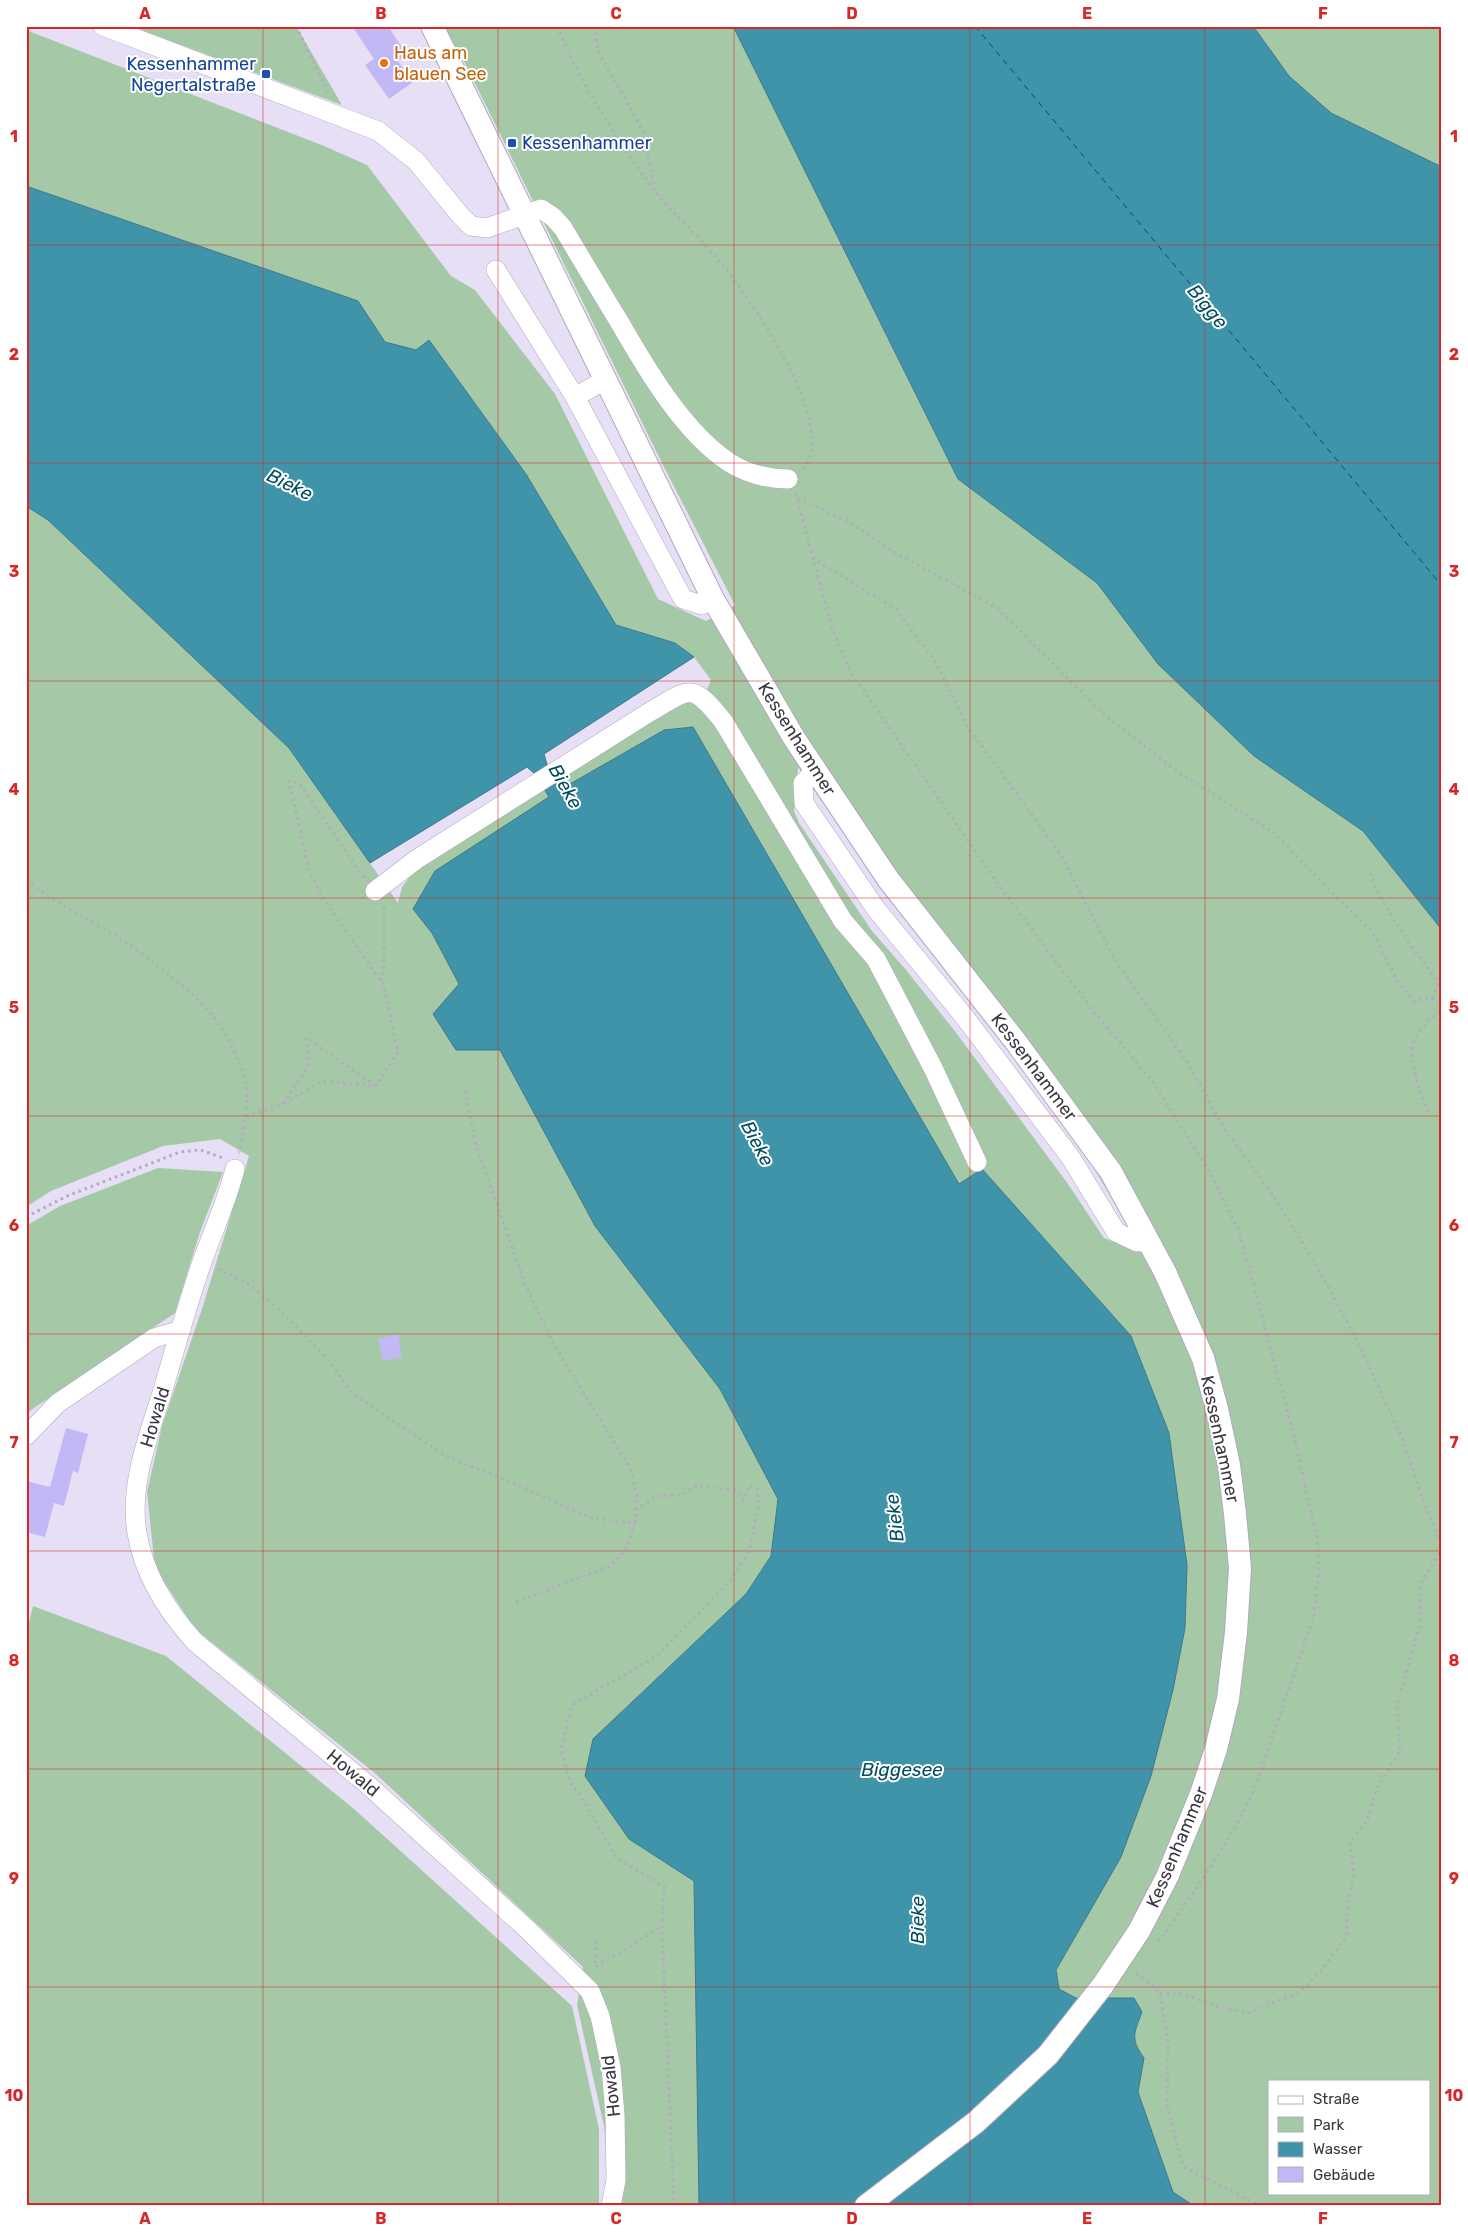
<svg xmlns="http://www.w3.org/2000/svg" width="1468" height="2232" font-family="Rubik,sans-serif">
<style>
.green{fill:#a5c9a6;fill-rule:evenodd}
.water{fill:#3f94aa;stroke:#3e788a}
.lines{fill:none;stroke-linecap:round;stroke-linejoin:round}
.ferry{stroke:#004e5e;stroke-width:1;stroke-dasharray:6 5;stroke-linecap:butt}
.building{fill:#c2b8f6}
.minor-casing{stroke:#afa9bd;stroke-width:20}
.major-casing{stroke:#afa9bd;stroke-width:24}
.path{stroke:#b2acbe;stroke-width:3;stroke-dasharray:2.5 4;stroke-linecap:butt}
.minor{stroke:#fff;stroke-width:19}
.major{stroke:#fff;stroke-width:22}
.grid{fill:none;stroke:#d62828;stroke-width:1;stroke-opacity:0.55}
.food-dot{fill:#e8710a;stroke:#fff;stroke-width:2}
.transit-dot{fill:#1a4fb4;stroke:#fff;stroke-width:2}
.labels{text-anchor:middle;stroke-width:4;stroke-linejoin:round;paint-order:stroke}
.food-label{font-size:18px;fill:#c56008;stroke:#fff;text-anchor:start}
.transit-label{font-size:18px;fill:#164399;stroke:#fff;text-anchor:end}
.street-label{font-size:18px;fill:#3a3740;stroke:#fff}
.water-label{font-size:19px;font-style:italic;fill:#004e5e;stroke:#fff}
.neatline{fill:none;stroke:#d62828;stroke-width:2}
.grid-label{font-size:16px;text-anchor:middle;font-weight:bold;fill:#d62828}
</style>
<rect width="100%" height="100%" fill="#e6dff5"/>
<g class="green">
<path d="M 130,26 L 296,26 L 342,105 Z"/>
<path d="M 444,26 L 733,26 L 958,479 L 1097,583 L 1158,664 L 1254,756 L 1363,831 L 1442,930 L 1442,2206 L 1194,2206 L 1173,2192 L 1138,2092 L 1144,2058 C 1130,2039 1134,2033 1142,2012 L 1117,1998 L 1076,1998 L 1059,1989 L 1056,1970 L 1121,1857 L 1151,1776 L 1173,1690 L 1185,1628 L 1169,1433 L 1131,1336 L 982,1169 L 959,1185 L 693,727 L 663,730 L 563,788 L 557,780 L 685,697 L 700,707 L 711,680 L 694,657 L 675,643 L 616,625 L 526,474 L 429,340 L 416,350 L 385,342 L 357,301 L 26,186 L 26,30 L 324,146 L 367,165 L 451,276 L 475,290 L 555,394 L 658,599 L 706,621 L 735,605 L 663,465 L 466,65 ZM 798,767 L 883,889 L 1053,1107 L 1081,1147 L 1146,1255 L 1104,1238 L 1068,1184 L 954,1030 L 906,970 L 872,931 L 799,823 L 794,811 ZM 1269,2081 L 1429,2081 L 1429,2193 L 1269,2193 Z"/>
<path d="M 1253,26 L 1442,26 L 1442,167 L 1331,113 L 1289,76 Z"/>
<path d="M 26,506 L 48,520 L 289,748 L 398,903 L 402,887 L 417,867 L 544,788 L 549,797 L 435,871 L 413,909 L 432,933 L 459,984 L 456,1050 L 500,1050 L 595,1226 L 720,1389 L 778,1499 L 771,1556 L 746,1594 L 622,1711 L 629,1839 L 694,1881 L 699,2206 L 603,2206 L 612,2204 L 604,2126 L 577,2005 L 583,1967 L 376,1774 L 195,1629 L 155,1568 L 147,1492 L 162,1426 L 202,1309 L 249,1156 L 220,1139 L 163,1146 L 51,1191 L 26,1207 Z"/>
<path d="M 158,1168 L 223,1172 L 200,1232 L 175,1313 L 31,1410 L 26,1416 L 26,1226 L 60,1206 Z"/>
<path d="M 33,1606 L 166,1656 L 354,1809 L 572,2006 L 599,2129 L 599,2206 L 26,2206 L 26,1634 Z"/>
</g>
<g class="water">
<path d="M 733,26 L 1253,26 L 1289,76 L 1331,113 L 1442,167 L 1442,930 L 1363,831 L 1254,756 L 1158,664 L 1097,583 L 958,479 Z"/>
<path d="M 26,186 L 358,301 L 385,342 L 416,350 L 429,340 L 526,474 L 616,625 L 675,643 L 694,657 L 544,754 L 548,768 L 563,788 L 664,730 L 693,727 L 959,1184 L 982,1169 L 1131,1336 L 1169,1433 L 1187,1565 L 1185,1628 L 1173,1690 L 1151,1776 L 1121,1857 L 1056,1970 L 1059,1989 L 1076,1998 L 1134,1998 L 1142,2012 C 1134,2033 1130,2039 1144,2058 L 1138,2092 L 1173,2192 L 1194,2206 L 699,2206 L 694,1881 L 629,1839 L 585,1776 L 593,1739 L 746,1594 L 771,1556 L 778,1499 L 720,1389 L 595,1226 L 500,1050 L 456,1050 L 433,1014 L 459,984 L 432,933 L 413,909 L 435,871 L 549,797 L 536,775 L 527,767 L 370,863 L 289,748 L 48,520 L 26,506 Z"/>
</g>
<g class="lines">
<path class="ferry" d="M 975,26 L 1442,586"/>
</g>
<g class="building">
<path d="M 352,26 L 388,26 L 407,55 L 398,61 L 413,82 L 389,99 L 365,65 L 374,59 Z"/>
<path d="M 398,1334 L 402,1357 L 383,1361 L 378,1339 Z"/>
<path d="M 66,1428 L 88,1434 L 78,1473 L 73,1471 L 64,1506 L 54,1503 L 45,1537 L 26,1532 L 26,1481 L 50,1487 Z"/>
</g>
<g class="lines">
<defs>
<g id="minor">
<path d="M 103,26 L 378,131 L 416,161 L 460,215 L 471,226 L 487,228 L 541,209 L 553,217 L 563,228 C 582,260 601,292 620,323 C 647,370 684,433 730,463 C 748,474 767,479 788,479"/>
<path d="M 496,270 L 575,397 L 683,599 L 702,605 L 713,599"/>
<path d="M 575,397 L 605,380"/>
<path d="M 816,770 L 803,783 L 804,803 L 876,909 L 963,1015 L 1071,1158 L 1116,1232 L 1137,1242 L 1148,1240"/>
<path d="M 375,891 L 417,859 L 648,713 C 690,689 690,680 723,721 L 843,921 L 876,959 L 933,1068 L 977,1162"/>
<path d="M 235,1169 C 227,1201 213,1231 202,1262 C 187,1305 175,1349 162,1393 C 148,1437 129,1486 137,1533 C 144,1576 167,1611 195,1642 L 368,1785 L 527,1929 L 590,1991 L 600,2016 L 611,2067 L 615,2115 L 616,2180 L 611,2206"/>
<path d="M 26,1436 L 58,1403 L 154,1338 L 181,1330"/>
</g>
<path id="major" d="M 432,26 L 713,599 L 794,738 L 888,879 L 1016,1042 L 1111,1172 L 1165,1272 L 1203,1358 L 1217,1409 L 1229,1465 L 1235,1514 L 1240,1568 L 1236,1632 L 1228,1699 L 1216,1749 L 1201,1794 L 1167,1877 L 1139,1931 L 1103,1985 L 1048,2055 L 976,2122 L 866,2206"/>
</defs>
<use href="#minor" class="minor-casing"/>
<use href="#major" class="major-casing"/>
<g class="path">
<path d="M 296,26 L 328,92"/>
<path d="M 557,26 C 582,85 617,141 655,191 C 674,215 697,235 717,258 C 747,294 843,427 802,471"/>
<path d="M 594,26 L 598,51 L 643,131 L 655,189"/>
<path d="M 796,494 L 832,628 L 850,671 L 1000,887 L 1091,1008 L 1154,1083 L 1210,1173 L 1239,1231 L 1293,1432 L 1317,1539 L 1319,1567 L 1314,1616 L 1255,1788 C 1229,1844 1192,1895 1156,1945"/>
<path d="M 798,498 L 849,522 L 898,554 L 997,608 L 1102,713 L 1178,772 L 1276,834 L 1331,892 L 1372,931 L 1398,982 L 1414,1001 L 1432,998 L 1438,985 C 1432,971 1423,962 1414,950 C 1396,921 1379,902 1369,869"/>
<path d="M 812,558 L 896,609 L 935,661 L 968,727 L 1061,855 L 1115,960 L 1188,1063 L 1225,1130 L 1271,1192 L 1319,1270 L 1361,1348 L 1402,1438 L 1425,1506 L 1442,1544"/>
<path d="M 364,878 L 301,786 L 294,781 L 289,781 L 309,870 L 321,895 L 384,986 L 398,1052 L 376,1086"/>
<path d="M 26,880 C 52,901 81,915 110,932 C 140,951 191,989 213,1016 C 225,1031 240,1059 244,1077 C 251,1101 244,1129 239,1152"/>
<path d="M 381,981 L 384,963 L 384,905"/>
<path d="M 1432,998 L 1442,1006"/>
<path d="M 284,1103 L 323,1081 L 374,1086"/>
<path d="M 1428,1112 C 1421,1093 1405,1056 1416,1037 C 1421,1027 1434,1017 1442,1008"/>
<path d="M 246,1116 L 282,1105 L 309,1065 L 306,1038 L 376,1086"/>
<path d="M 26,1217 L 67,1196 L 180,1152 L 201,1150 L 223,1158"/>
<path d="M 218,1269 L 246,1282 L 281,1311 L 327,1359 L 354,1395 L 448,1457 L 506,1480 L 594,1519 L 635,1523 L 637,1499 L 631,1470 L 553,1343 L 525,1284 L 476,1145 L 464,1085"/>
<path d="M 636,1510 L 656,1496 L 681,1495 L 697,1486 L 736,1490 L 744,1500 L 750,1485 L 758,1490 L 758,1508 L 750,1549 L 731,1580 L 657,1656 L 572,1705 L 561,1748 L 570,1783 L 579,1793 L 616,1857 L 664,1887 L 662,1927 L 674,2206"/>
<path d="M 516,1602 L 610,1566 L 626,1550 L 635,1523"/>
<path d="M 595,1941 L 596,1967"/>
<path d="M 596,1967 L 662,1927"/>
<path d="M 1136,1974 L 1153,1985 L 1160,1994 L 1168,2040 L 1167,2106 L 1183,2166 L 1260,2206"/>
<path d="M 1160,1994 L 1183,1994 L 1219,2007 L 1248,2013 L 1301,1991 L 1323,1969 L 1347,1935 L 1347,1905 L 1354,1875 L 1350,1842 L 1367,1821 L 1377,1788 L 1400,1751 L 1397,1706 L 1419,1627 L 1421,1583 L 1442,1549"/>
</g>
<use href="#minor" class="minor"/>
<use href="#major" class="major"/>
</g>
<path class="grid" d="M 263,26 L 263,2206M 498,26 L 498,2206M 734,26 L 734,2206M 970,26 L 970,2206M 1205,26 L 1205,2206M 26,245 L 1442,245M 26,463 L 1442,463M 26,681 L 1442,681M 26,898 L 1442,898M 26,1116 L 1442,1116M 26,1334 L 1442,1334M 26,1551 L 1442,1551M 26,1769 L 1442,1769M 26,1987 L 1442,1987"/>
<circle class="food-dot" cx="384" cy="63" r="5"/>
<g class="transit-dot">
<rect x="261" y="69" width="10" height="10" rx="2.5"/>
<rect x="507" y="138" width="10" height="10" rx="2.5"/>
</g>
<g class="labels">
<g class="food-label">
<text x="394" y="59">Haus am<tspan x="394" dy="21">blauen See</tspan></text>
</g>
<g class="transit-label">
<text x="256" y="70">Kessenhammer<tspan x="256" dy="21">Negertalstraße</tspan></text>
<text x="522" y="149" text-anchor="start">Kessenhammer</text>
</g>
<g class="street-label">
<text transform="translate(797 739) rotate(58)" y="6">Kessenhammer</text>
<text transform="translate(1034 1067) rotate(53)" y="6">Kessenhammer</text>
<text transform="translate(155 1417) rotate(-73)" y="6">Howald</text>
<text transform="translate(1220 1439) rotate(78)" y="6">Kessenhammer</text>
<text transform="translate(353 1773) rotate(40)" y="6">Howald</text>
<text transform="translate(1177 1847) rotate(-67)" y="6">Kessenhammer</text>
<text transform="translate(611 2086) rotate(-96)" y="6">Howald</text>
</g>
<g class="water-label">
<text transform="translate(1208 306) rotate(50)" y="7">Bigge</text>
<text transform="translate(290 484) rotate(26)" y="7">Bieke</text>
<text transform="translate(566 786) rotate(60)" y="7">Bieke</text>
<text transform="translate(758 1143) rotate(62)" y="7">Bieke</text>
<text transform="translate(894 1518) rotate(-97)" y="7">Bieke</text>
<text x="902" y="1776">Biggesee</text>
<text transform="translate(917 1920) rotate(-90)" y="7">Bieke</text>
</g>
</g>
<rect width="1468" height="2232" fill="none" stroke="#ffffff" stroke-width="55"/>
<rect x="1268" y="2080" width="162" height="115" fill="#ffffff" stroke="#b0afb3"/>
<rect x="1278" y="2096" width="25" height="8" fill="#ffffff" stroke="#b0afb3"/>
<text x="1313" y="2104" font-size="15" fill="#3a3740">Straße</text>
<rect x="1278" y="2117" width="25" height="15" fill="#a5c9a6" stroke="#b0afb3"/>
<text x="1313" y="2130" font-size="15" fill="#3a3740">Park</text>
<rect x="1278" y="2142" width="25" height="15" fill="#3f94aa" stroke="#b0afb3"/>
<text x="1313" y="2154" font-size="15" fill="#3a3740">Wasser</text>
<rect x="1278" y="2167" width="25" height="15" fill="#c2b8f6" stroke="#b0afb3"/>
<text x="1313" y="2180" font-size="15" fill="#3a3740">Gebäude</text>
<rect x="28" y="28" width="1412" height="2176" class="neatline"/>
<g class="grid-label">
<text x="145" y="19">A</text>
<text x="381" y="19">B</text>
<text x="616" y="19">C</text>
<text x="852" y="19">D</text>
<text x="1087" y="19">E</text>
<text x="1323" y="19">F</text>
<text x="14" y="142">1</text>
<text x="1454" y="142">1</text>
<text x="14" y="360">2</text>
<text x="1454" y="360">2</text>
<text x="14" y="577">3</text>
<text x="1454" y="577">3</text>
<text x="14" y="795">4</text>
<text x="1454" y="795">4</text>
<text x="14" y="1013">5</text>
<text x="1454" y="1013">5</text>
<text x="14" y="1231">6</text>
<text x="1454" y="1231">6</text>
<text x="14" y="1448">7</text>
<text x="1454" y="1448">7</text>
<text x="14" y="1666">8</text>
<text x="1454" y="1666">8</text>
<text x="14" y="1884">9</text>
<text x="1454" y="1884">9</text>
<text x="14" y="2101">10</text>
<text x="1454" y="2101">10</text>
<text x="145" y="2224">A</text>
<text x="381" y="2224">B</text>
<text x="616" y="2224">C</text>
<text x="852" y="2224">D</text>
<text x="1087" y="2224">E</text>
<text x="1323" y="2224">F</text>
</g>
</svg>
